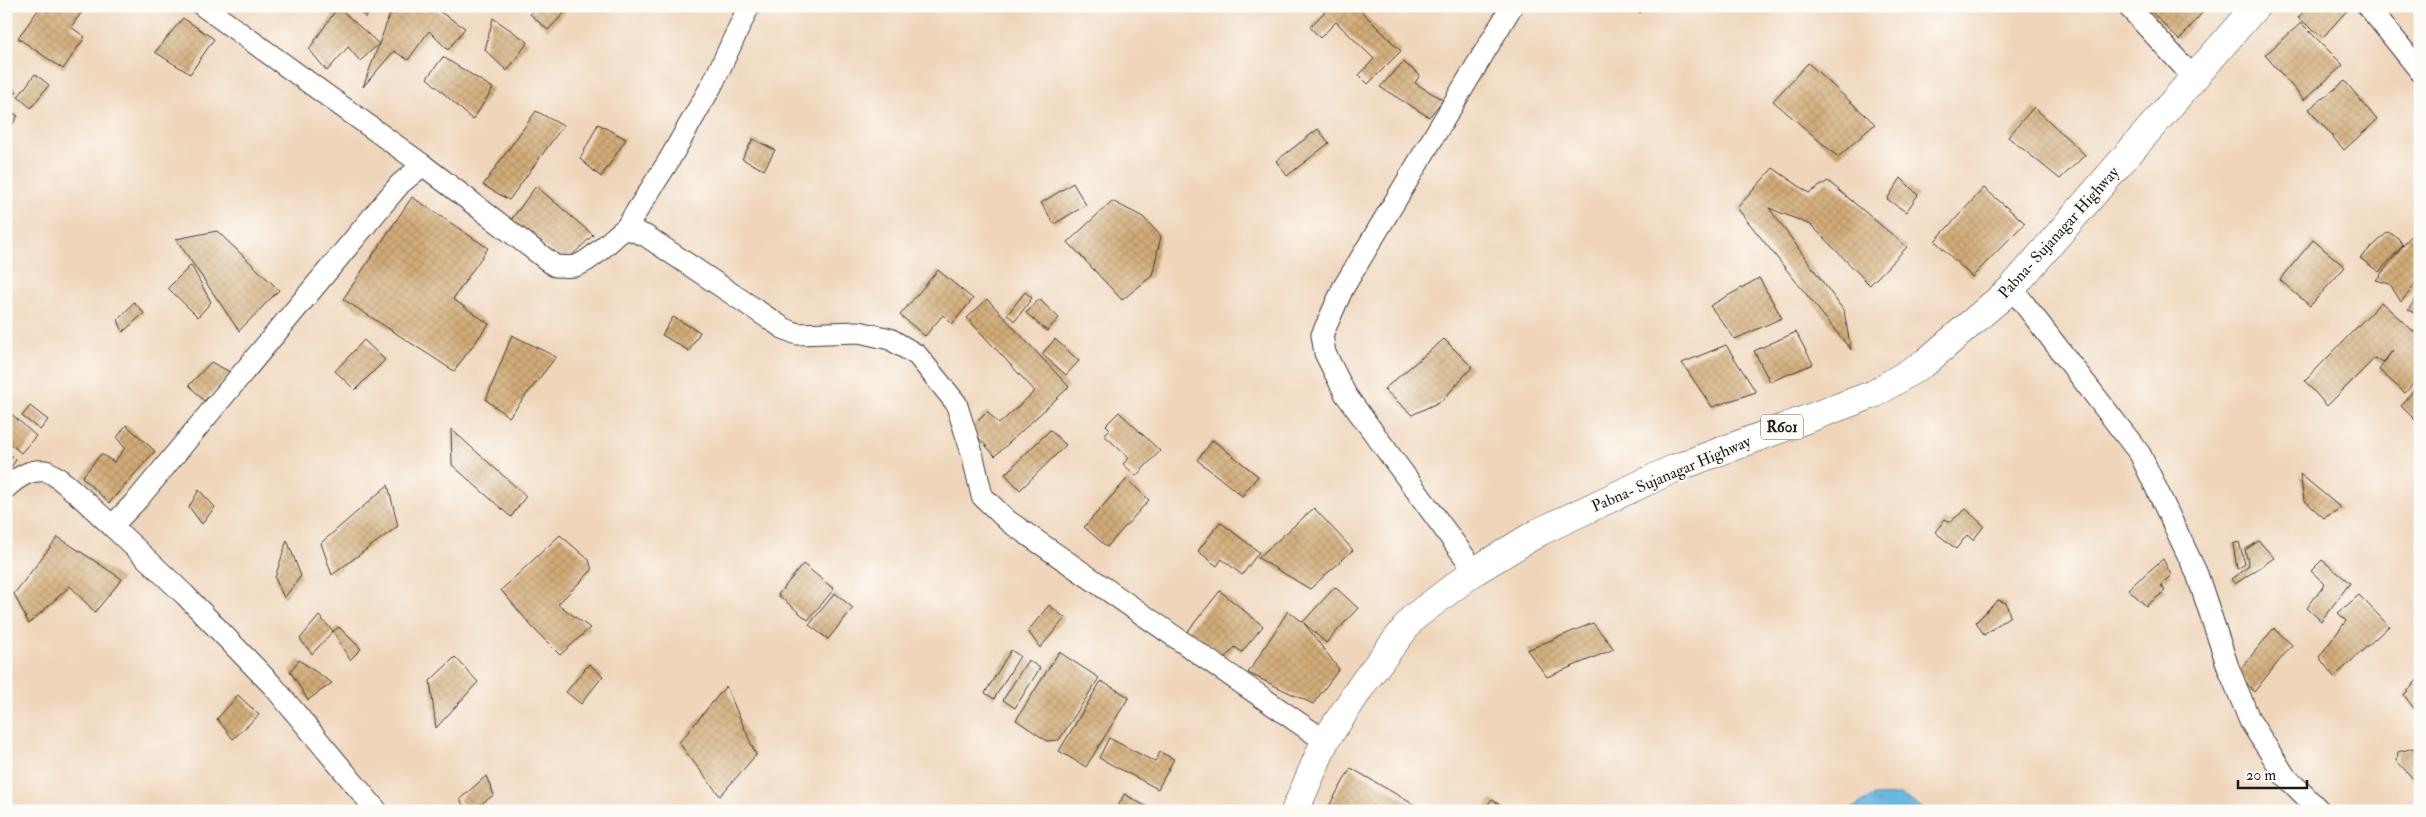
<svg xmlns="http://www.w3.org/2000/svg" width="2426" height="817" font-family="'IM FELL Double Pica',serif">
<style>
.built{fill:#efd6bb}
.water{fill:url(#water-ripples);stroke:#406a7e}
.building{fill:url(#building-cross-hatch)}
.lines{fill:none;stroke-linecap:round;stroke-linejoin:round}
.street-casing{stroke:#3b3934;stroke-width:23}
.primary-casing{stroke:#3b3934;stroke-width:29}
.street{stroke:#fff;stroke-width:21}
.primary{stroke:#fff;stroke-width:28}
.labels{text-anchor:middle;stroke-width:4;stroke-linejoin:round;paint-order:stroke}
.shield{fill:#fdfcf7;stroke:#605f5e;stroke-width:1}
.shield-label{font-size:15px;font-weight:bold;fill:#1c1c1c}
.street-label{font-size:16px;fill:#1c1c1c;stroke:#fdfcf7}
</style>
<defs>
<pattern id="water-ripples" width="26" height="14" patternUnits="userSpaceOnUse" patternTransform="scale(1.25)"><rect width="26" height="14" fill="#65b8e1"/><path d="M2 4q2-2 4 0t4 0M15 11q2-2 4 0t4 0" fill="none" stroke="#5295b6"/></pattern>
<pattern id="building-cross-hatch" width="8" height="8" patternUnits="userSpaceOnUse" patternTransform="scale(1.25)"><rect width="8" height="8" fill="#d2ac78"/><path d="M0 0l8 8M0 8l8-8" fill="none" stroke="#b49367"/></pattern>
</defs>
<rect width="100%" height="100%" fill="#fdfcf7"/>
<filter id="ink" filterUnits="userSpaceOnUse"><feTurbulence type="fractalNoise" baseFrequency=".02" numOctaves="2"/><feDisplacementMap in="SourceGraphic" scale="10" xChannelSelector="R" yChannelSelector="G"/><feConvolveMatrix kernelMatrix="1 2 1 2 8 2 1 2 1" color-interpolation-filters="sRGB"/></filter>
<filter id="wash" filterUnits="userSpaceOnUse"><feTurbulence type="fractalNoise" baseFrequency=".0096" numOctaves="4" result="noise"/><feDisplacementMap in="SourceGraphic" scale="20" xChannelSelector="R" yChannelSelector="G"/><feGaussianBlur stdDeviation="1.12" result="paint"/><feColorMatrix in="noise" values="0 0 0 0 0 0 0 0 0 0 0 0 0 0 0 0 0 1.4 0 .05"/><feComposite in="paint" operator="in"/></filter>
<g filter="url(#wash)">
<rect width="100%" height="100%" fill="#ebddb9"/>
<rect class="built" x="6" y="6" width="2414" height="805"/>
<path class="water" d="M 1902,795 L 1926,811 L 1849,811 L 1873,796 Z"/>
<g id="blocks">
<g class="building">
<path d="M 41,6 L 48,11 L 43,6 L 86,6 L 71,27 L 85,37 L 63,69 L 18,38 Z"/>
<path d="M 356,6 L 373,6 L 366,18 Z"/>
<path d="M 393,6 L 431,6 L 465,28 L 448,50 L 429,31 L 408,60 L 394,51 L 363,87 L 379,44 L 360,61 L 348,47 L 327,71 L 309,49 L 338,7 L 379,44 Z"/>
<path d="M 537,6 L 571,6 L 548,30 L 530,14 Z"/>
<path d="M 1330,6 L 1356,6 L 1401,51 L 1368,84 L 1359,75 L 1374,59 L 1336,22 L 1320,38 L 1310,27 Z"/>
<path d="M 1633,6 L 1646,6 L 1640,13 Z"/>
<path d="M 2146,6 L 2208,6 L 2179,40 Z"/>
<path d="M 2308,6 L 2351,6 L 2323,37 L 2298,18 Z"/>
<path d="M 183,18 L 214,39 L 190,74 L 155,52 Z"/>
<path d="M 493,18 L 528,42 L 507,71 L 485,50 Z"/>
<path d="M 2301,23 L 2343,65 L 2304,100 L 2265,55 Z"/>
<path d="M 443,57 L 493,88 L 473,120 L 427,78 Z"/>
<path d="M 1403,62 L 1420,75 L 1415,83 L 1443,100 L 1429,117 L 1380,87 Z"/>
<path d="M 1808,63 L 1875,124 L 1838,157 L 1773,101 Z"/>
<path d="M 35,74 L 49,85 L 31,108 L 18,97 Z"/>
<path d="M 2345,81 L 2377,120 L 2344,150 L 2309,109 Z"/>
<path d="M 6,84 L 17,91 L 6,107 Z"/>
<path d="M 2034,107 L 2085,155 L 2060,179 L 2008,137 Z"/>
<path d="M 6,108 L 18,116 L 6,134 Z"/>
<path d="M 536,111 L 563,126 L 509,200 L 483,185 Z"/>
<path d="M 598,124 L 626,139 L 601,177 L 580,159 Z"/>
<path d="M 1318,129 L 1329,143 L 1287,176 L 1276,161 Z"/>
<path d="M 753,139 L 775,150 L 764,170 L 742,159 Z"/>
<path d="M 1773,168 L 1809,193 L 1828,181 L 1907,247 L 1870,285 L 1811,225 L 1769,208 L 1844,311 L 1851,350 L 1737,208 Z"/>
<path d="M 1901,178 L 1918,195 L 1906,212 L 1887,199 Z"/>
<path d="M 1073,183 L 1086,205 L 1054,224 L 1041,203 Z"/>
<path d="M 536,186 L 593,235 L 565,262 L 511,220 Z"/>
<path d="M 1984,188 L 2025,223 L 1972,277 L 1935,241 Z"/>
<path d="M 412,197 L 488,248 L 453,299 L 489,324 L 454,371 L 343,299 Z"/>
<path d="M 1112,201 L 1143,217 L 1161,236 L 1152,276 L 1122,300 L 1068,242 Z"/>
<path d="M 2419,226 L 2420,279 L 2401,302 L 2390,284 L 2376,280 Z"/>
<path d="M 217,231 L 279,290 L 239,331 L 176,239 Z"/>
<path d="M 2388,232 L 2398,238 L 2403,245 L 2379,272 L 2360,258 Z"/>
<path d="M 2313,240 L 2345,267 L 2310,306 L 2280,280 Z"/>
<path d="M 191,265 L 211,302 L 198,317 L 168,288 Z"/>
<path d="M 938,270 L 973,299 L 952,324 L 943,315 L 925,336 L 900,315 Z"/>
<path d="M 1759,278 L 1782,318 L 1735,339 L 1710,306 Z"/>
<path d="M 1025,292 L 1032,298 L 1015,321 L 1007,315 Z"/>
<path d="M 2420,293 L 2420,316 L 2408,310 Z"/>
<path d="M 987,299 L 1069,387 L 995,456 L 970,428 L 987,411 L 999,424 L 1035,391 L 967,318 Z"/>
<path d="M 1039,299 L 1059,318 L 1047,331 L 1026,313 Z"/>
<path d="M 134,302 L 144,313 L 123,332 L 118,320 Z"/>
<path d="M 2381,302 L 2420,337 L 2420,376 L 2405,393 L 2379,370 L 2393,350 L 2383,363 L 2375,358 L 2327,406 L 2305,381 Z"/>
<path d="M 673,317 L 700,332 L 689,351 L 662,335 Z"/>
<path d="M 1796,332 L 1813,364 L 1770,382 L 1754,351 Z"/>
<path d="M 512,335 L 556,357 L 509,417 L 486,400 Z"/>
<path d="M 1055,339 L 1079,361 L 1066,375 L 1042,354 Z"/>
<path d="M 1444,339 L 1472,367 L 1443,400 L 1412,415 L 1384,389 Z"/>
<path d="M 364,340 L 385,360 L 355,390 L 335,371 Z"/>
<path d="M 1726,345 L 1756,392 L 1712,407 L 1682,363 Z"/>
<path d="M 211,362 L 232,373 L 204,401 L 189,385 Z"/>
<path d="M 2420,382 L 2420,425 L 2401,406 Z"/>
<path d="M 30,406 L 48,420 L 40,430 L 22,416 Z"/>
<path d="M 6,409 L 36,436 L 21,453 L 6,440 Z"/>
<path d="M 1119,412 L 1160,451 L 1136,476 L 1123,464 L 1129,458 L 1104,435 L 1110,429 L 1106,425 Z"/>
<path d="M 126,425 L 155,451 L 109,503 L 82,477 L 101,454 L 114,462 L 125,448 L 117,438 Z"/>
<path d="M 451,429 L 526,496 L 511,517 L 452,465 Z"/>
<path d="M 1050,430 L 1066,445 L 1020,490 L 1005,474 Z"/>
<path d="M 1213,440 L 1258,476 L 1242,496 L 1197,460 Z"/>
<path d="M 6,450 L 16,460 L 6,474 Z"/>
<path d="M 2300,474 L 2341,508 L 2324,518 L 2304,500 Z"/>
<path d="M 1127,479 L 1149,500 L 1107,547 L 1084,527 Z"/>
<path d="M 388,485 L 398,526 L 332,575 L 321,543 Z"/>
<path d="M 199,490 L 215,507 L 202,524 L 189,507 Z"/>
<path d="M 1314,508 L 1353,550 L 1310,589 L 1258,558 Z"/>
<path d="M 1966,509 L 1984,526 L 1973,540 L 1967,535 L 1956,549 L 1935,532 L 1945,519 L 1950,522 Z"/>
<path d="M 1220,522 L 1259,552 L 1242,575 L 1222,559 L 1217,566 L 1198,551 Z"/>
<path d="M 560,535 L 589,560 L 592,570 L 558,604 L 590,628 L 560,655 L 533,628 L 501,590 Z"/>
<path d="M 58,537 L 122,579 L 95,612 L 70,586 L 29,624 L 14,594 Z"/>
<path d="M 287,540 L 301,576 L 284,598 L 275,578 Z"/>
<path d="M 2259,541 L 2274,558 L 2235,584 L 2231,579 L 2249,566 L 2245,550 Z"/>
<path d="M 2239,542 L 2245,564 L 2237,569 L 2233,544 Z"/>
<path d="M 2163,559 L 2171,575 L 2161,585 L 2165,591 L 2146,606 L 2128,589 Z"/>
<path d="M 2322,560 L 2350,583 L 2321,621 L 2307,608 L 2325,584 L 2311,571 Z"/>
<path d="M 803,564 L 834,589 L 808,620 L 778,595 Z"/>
<path d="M 1335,587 L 1358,608 L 1326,643 L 1303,622 Z"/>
<path d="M 1220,591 L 1263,626 L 1242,652 L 1235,647 L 1223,661 L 1187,632 Z"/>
<path d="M 835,593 L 853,608 L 828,639 L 809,625 Z"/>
<path d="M 2359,595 L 2389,626 L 2334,677 L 2319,657 L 2346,621 L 2338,613 Z"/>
<path d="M 1998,600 L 2006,603 L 2010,616 L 1984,635 L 1976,622 Z"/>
<path d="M 1049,605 L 1065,618 L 1040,648 L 1028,631 Z"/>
<path d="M 1288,611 L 1303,622 L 1339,669 L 1313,704 L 1248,673 Z"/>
<path d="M 319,616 L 333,631 L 339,627 L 361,649 L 350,660 L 333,631 L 312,654 L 300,639 Z"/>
<path d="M 1593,623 L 1614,649 L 1547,677 L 1527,650 Z"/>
<path d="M 2274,628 L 2292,645 L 2254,692 L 2238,672 Z"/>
<path d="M 1011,650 L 1020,656 L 994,699 L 985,693 Z"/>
<path d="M 1059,652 L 1099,678 L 1059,740 L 1047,741 L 1016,720 Z"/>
<path d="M 455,657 L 478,682 L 436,728 L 430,681 Z"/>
<path d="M 299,660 L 332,683 L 308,700 L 290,671 Z"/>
<path d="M 1028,660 L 1040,668 L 1015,708 L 1003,700 Z"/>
<path d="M 589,664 L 603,676 L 581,704 L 566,692 Z"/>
<path d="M 2420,677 L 2420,717 L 2404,695 Z"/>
<path d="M 1101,681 L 1129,697 L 1086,767 L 1059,751 Z"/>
<path d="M 726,686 L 756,755 L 720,796 L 679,743 Z"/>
<path d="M 238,695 L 259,715 L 233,739 L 217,719 Z"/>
<path d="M 1109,738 L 1155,762 L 1160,752 L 1174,759 L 1158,789 L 1099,758 Z"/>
<path d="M 2418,747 L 2420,749 L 2420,778 L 2415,781 L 2397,761 L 2398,752 Z"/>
<path d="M 1351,768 L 1425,811 L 1326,811 Z"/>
<path d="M 486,776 L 494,795 L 471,811 L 466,811 L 460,799 Z"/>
<path d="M 1124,794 L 1154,811 L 1116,811 Z"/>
<path d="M 1492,799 L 1507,811 L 1483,811 Z"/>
</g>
</g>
</g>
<g filter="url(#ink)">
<use href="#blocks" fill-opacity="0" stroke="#3b3934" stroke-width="1"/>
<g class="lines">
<defs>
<g id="street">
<path d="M 203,6 L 423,165"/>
<path d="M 2128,6 L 2193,77"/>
<path d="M 2368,6 L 2420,71"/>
<path d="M 626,228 L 668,162 L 713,83 L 749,6"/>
<path d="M 2012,288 L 2140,454 L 2197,574 L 2228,667 L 2250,721 L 2285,776 L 2320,811"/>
<path d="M 6,488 C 17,478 29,469 45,471 C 56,472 101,516 112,526 L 138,499 L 379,209 L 400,184 L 423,165 L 555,266 C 561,266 569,267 575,266 C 592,262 611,238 626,228 L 646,236 L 783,328 L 797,334 L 859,332 L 890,339 L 917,355 L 956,403 L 972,453 L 982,496 L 1008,521 L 1325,741"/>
<path d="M 112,526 L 185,595 L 273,686 L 377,811"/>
<path d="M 1475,571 L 1346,395 L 1325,353 L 1322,335 L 1343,288 L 1512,6"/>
</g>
<path id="primary" d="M 1295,811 L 1325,741 L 1364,682 L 1413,618 L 1475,571 L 1539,532 L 1673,469 L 1874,394 L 1926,362 L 2012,288 L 2256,6"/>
</defs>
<use href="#street" class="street-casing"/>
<use href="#primary" class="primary-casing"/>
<use href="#street" class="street"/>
<use href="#primary" class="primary"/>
</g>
</g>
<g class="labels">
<rect class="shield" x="1761" y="414.5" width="42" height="25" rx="4"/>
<g class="shield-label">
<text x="1782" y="432">R601</text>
</g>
<g class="street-label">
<text transform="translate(2058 232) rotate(-48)" y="6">Pabna- Sujanagar Highway</text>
<text transform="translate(1671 473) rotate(-23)" y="6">Pabna- Sujanagar Highway</text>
</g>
</g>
<rect width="2426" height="817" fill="none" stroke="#fdfcf7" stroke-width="25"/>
<path d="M2238 780v8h69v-8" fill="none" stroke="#1c1c1c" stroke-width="2.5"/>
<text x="2246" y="780" font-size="15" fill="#1c1c1c" stroke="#fdfcf7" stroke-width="4" paint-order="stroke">20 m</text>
</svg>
